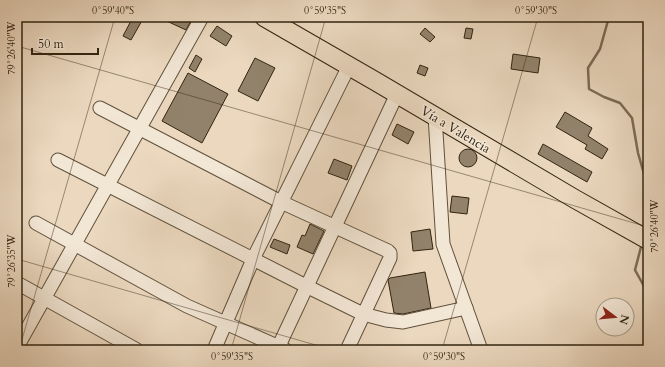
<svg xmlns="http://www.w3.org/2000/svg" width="665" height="367" font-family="Cardo,serif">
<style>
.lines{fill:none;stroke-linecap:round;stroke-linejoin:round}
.stream{stroke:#7b6b56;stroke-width:2.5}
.building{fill:#92826b;stroke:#322411}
.minor-casing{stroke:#60513c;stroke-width:15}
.highway-casing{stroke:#322411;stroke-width:20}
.minor{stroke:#f2e6d5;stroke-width:13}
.highway{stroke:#ebd8bf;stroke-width:18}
.ticks{fill:none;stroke:#322411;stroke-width:1;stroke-opacity:0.45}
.labels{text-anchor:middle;stroke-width:3;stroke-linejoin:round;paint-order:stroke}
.street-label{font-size:13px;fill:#322411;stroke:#f2e6d5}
.neatline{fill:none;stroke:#322411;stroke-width:1.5}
.ticks-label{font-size:10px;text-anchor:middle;fill:#322411}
</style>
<rect width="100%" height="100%" fill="#ebd8bf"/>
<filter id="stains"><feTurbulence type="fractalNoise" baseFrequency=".005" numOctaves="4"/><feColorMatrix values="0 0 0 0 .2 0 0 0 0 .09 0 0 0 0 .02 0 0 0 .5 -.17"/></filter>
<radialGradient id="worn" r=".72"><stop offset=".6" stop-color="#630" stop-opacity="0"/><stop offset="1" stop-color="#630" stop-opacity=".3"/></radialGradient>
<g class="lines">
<g class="stream">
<path d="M 609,17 L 600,49 L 588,68 L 589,89 L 604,97 L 620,103 L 632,118 L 638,153 L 648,188"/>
<path d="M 646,231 L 648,224"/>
<path d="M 642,243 L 635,270 L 645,288 L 648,289"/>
</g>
</g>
<g class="building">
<path d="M 133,17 L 144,17 L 131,40 L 123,36 Z"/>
<path d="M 158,17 L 193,17 L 186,30 Z"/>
<path d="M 217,26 L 232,36 L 226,46 L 210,36 Z"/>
<path d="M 425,28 L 435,37 L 430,42 L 420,34 Z"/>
<path d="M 466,28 L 473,29 L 471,39 L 464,38 Z"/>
<path d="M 513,54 L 540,58 L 538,73 L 511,69 Z"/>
<path d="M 196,55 L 202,59 L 195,72 L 189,68 Z"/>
<path d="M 255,58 L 275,68 L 258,101 L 238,91 Z"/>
<path d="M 420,65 L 428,68 L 425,76 L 417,73 Z"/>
<path d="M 188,73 L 228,94 L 202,143 L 162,121 Z"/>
<path d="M 565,112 L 592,128 L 588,136 L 608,149 L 602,159 L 585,149 L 587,145 L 556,127 Z"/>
<path d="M 397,124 L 414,132 L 408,144 L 392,135 Z"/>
<path d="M 543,144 L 592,172 L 587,182 L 538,154 Z"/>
<circle cx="468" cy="158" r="9"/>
<path d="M 334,159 L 352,166 L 347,180 L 328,173 Z"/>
<path d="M 452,196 L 469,198 L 467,214 L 450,212 Z"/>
<path d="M 310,224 L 324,231 L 313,254 L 297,247 L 302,235 L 305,236 Z"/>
<path d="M 430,229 L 433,249 L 413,251 L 411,232 Z"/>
<path d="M 274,239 L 290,245 L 287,254 L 270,247 Z"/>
<path d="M 425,272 L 431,308 L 403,314 L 394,313 L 388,280 L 390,278 Z"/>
</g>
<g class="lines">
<defs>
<g id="minor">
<path d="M 100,108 L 281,202 L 388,251 L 390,253 L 390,258 L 347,350"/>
<path d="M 435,116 L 443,244 L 481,350"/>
<path d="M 58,160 L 306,286 L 363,314 L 386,320 L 403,322 L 466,308"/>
<path d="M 36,223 L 187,306 L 286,350"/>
<path d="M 17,283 L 137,350"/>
<path d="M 17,347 L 202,17"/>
<path d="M 214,350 L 254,257 L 349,66"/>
<path d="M 277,350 L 397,94"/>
</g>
<path id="highway" d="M 264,17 L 375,81 L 575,199 L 648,240"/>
</defs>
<use href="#minor" class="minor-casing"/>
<use href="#highway" class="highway-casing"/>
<use href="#minor" class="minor"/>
<use href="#highway" class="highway"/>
</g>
<path class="ticks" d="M 17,46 L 648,227M 17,259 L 333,350M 19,350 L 115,17M 231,350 L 326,17M 442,350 L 538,17"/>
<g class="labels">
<g class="street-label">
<text transform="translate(456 129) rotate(31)" y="5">Vía a Valencia</text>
</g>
</g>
<rect width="665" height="367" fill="none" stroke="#ebd8bf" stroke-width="44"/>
<g transform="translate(615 317) rotate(106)"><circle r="19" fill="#f2e6d5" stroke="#a59887"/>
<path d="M0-3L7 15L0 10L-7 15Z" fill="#8f2418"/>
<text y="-6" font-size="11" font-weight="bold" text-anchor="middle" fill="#322411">N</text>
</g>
<path d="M32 48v6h66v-6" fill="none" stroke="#322411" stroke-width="2"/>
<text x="38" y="48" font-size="12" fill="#322411" stroke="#f2e6d5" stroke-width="3" paint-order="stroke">50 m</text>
<rect x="22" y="22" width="621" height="323" class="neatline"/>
<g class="ticks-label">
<text x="113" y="14">0°59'40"S</text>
<text x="325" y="14">0°59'35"S</text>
<text x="536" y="14">0°59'30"S</text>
<text transform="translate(11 48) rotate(-90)" y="4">79°26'40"W</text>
<text transform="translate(654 226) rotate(-90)" y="4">79°26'40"W</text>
<text transform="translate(11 261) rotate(-90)" y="4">79°26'35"W</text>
<text x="232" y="360">0°59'35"S</text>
<text x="444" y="360">0°59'30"S</text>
</g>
<rect width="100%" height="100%" filter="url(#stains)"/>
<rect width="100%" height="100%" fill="url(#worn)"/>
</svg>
